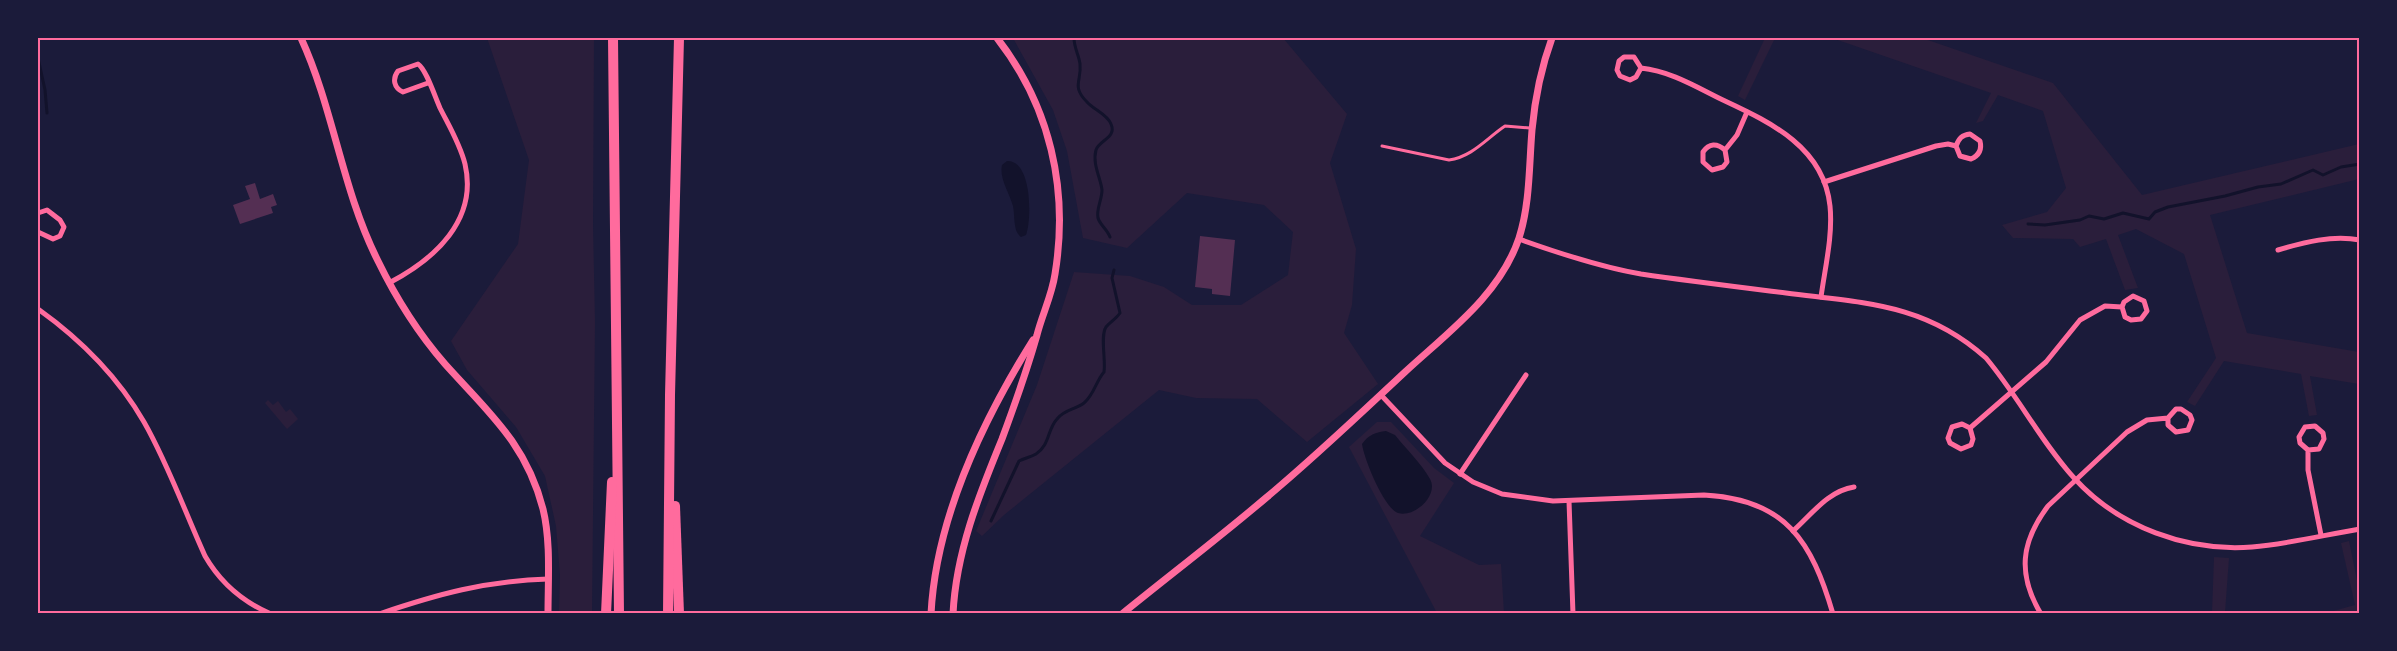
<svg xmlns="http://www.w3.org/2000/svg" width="2397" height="651" font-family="Overpass,sans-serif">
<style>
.green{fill:#2a1e3b}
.water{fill:#12122b}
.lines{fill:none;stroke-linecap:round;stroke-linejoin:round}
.stream{stroke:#12122b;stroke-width:3}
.building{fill:#542f53}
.service{stroke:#ff6b9d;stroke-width:3}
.minor{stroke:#ff6b9d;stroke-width:5}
.tertiary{stroke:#ff6b9d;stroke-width:7}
.motorway{stroke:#ff6b9d;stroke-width:10}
.neatline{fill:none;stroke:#ff6b9d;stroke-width:2}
</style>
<rect width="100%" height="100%" fill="#1b1b3a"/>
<g class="green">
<path d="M 487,38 L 594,38 L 593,224 L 595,322 L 592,613 L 559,613 L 560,575 L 556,526 L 545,476 L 516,427 L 467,370 L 451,341 L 518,244 L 529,160 Z"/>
<path d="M 1013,38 L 1283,38 L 1347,114 L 1330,163 L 1356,249 L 1352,305 L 1344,333 L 1378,384 L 1307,442 L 1257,399 L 1196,398 L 1159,390 L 1004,515 L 982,536 L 976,531 L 1037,385 L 1074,272 L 1130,276 L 1164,287 L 1192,305 L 1241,305 L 1288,275 L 1293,232 L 1264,205 L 1187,193 L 1127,248 L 1083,238 L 1067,151 L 1053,110 Z"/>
<path d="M 1765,38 L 1775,38 L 1745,100 L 1738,96 Z"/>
<path d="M 1832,38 L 1922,38 L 2053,83 L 2142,195 L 2359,144 L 2359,179 L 2210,215 L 2247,333 L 2359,352 L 2359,384 L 2310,376 L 2317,415 L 2309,416 L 2301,374 L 2224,361 L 2195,406 L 2187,402 L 2216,358 L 2184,254 L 2136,229 L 2118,235 L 2138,288 L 2125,290 L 2106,239 L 2080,247 L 2073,239 L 2013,238 L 2002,225 L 2047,212 L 2066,188 L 2043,111 L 1998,95 L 1983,121 L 1976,123 L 1991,93 Z"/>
<path d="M 268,400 L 273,405 L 278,401 L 286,412 L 290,409 L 298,419 L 287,429 L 265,403 Z"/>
<path d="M 1377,422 L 1391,422 L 1434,468 L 1454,483 L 1420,536 L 1479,565 L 1501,564 L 1504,613 L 1437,613 L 1349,447 Z"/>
<path d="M 2349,541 L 2359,590 L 2359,613 L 2326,613 L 2355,605 L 2341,543 Z"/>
<path d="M 2214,557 L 2229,558 L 2225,613 L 2212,613 Z"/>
</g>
<g class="water">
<path d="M 1007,161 C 1032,160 1032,219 1026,235 L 1021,237 C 1013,232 1015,216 1013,206 C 1009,192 999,178 1002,165 Z"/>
<path d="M 1386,431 L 1395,435 C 1406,449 1421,463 1430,479 C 1439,495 1415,518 1398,513 C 1384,508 1364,459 1362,444 C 1368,435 1376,432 1386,431 Z"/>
</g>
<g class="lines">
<g class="stream">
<path d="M 1074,38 C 1074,48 1079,55 1080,64 C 1082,81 1071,86 1087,102 C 1094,110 1107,114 1111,124 C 1117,138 1099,140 1096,150 C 1092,164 1101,179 1102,190 C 1102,200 1096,209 1098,218 C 1100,225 1107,229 1110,237"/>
<path d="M 38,58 L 45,90 L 47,113"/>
<path d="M 2028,224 L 2045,225 L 2080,220 L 2089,216 L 2104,219 L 2123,213 L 2149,219 L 2155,212 L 2168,207 L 2225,196 L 2258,187 L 2281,184 L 2313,170 L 2323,175 L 2341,167 L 2360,164"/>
<path d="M 991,521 L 1019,461 C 1025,458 1031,457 1036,454 C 1050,445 1047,430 1057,419 C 1065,409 1075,410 1084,403 C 1094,395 1096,381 1104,372 C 1106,360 1100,336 1106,327 C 1110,322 1116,319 1120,313 L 1112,278 L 1114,270"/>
</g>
</g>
<g class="building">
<path d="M 255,183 L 260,199 L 273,194 L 277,205 L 271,207 L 273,213 L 240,224 L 233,205 L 250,199 L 245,186 Z"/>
<path d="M 1200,236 L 1235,240 L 1230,296 L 1212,294 L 1212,289 L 1195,287 Z"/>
</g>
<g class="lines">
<path class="service" d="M 1382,146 L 1449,160 C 1472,157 1487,138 1505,126 L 1530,128"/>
<g class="minor">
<path d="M 1641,68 L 1636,77 L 1630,80 L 1620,76 L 1617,70 L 1619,61 L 1624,57 L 1634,57 L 1641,68 C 1671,71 1698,88 1725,101 C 1772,123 1824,148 1830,206 C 1833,235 1825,268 1821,297"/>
<path d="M 1725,150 C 1717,143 1709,143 1703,152 L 1703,162 L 1712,170 L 1723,167 L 1727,162 L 1725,150 L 1737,135 L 1747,112"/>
<path d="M 1824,182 L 1936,146 L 1948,144 L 1956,146 L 1960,156 L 1971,159 C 1980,155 1982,149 1980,141 L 1970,134 C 1962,135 1959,138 1956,146"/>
<path d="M 38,213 L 47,210 L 60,220 L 64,227 L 60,236 L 53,239 L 38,232"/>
<path d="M 1519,239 C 1558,253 1600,267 1641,274 C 1689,281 1738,287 1786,293 C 1863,303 1925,303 1986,358 C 2018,396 2041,442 2075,479 C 2119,527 2187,552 2252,547 C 2288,544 2324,535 2360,529"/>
<path d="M 2278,250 C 2305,242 2332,235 2360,240"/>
<path d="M 389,283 C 435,259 478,220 465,164 C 460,144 449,126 440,108 C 435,97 426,69 418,64 L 398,71 C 392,79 394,88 403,92 L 428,83"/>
<path d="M 38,309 C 80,339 118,377 144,422 C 168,464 185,512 205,556 C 220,582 243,602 271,614"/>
<path d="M 1381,395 L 1445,463 L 1473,482 L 1502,494 L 1553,501 L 1704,495 C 1786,499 1812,542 1833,614"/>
<path d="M 1970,428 L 1973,439 L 1971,445 L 1961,449 L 1950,443 L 1948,438 L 1952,427 L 1962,424 L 1970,428 L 2046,362 L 2080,320 L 2105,306 L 2122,307 L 2124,302 L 2133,296 L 2144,301 L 2147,311 L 2141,319 L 2131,320 L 2125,317 L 2122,307"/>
<path d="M 2308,450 L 2319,449 L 2324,439 L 2323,433 L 2315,426 L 2305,427 L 2299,437 L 2300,443 L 2308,450 L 2308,470 L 2321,535"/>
<path d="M 1460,474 L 1526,375"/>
<path d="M 1569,501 L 1573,614"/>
<path d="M 1793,531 C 1812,514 1828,491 1854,487"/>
<path d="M 379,614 C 438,594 485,581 548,579"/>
<path d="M 2041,614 C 2017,574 2021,542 2048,506 L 2127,432 L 2147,420 L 2168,418 L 2176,409 L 2181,409 L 2190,415 L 2192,420 L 2188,430 L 2176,432 L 2168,425 L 2168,418"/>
</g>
<g class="tertiary">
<path d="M 301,38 C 334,110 342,190 378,261 C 396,298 418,333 445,364 C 488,412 526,443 543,509 C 551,542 548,579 548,614"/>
<path d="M 931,614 C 936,518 983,420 1033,340"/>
<path d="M 953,614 C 956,552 979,495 1002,439 C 1015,404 1027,370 1037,335 C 1042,315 1052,295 1055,274 C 1069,189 1050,106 997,38"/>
<path d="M 1122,614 C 1170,575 1220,537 1267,497 C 1315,457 1360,414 1405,372 C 1447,333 1500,295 1519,238 C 1530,204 1529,166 1532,130 C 1535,98 1541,68 1552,38"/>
</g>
<g class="motorway">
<path d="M 613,38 L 619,614"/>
<path d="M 675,506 L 679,614"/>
<path d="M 606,614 L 612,482"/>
<path d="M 668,614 L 670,395 L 679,38"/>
</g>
</g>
<rect width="2397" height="651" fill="none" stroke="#1b1b3a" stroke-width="78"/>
<rect x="39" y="39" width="2319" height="573" class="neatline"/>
</svg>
